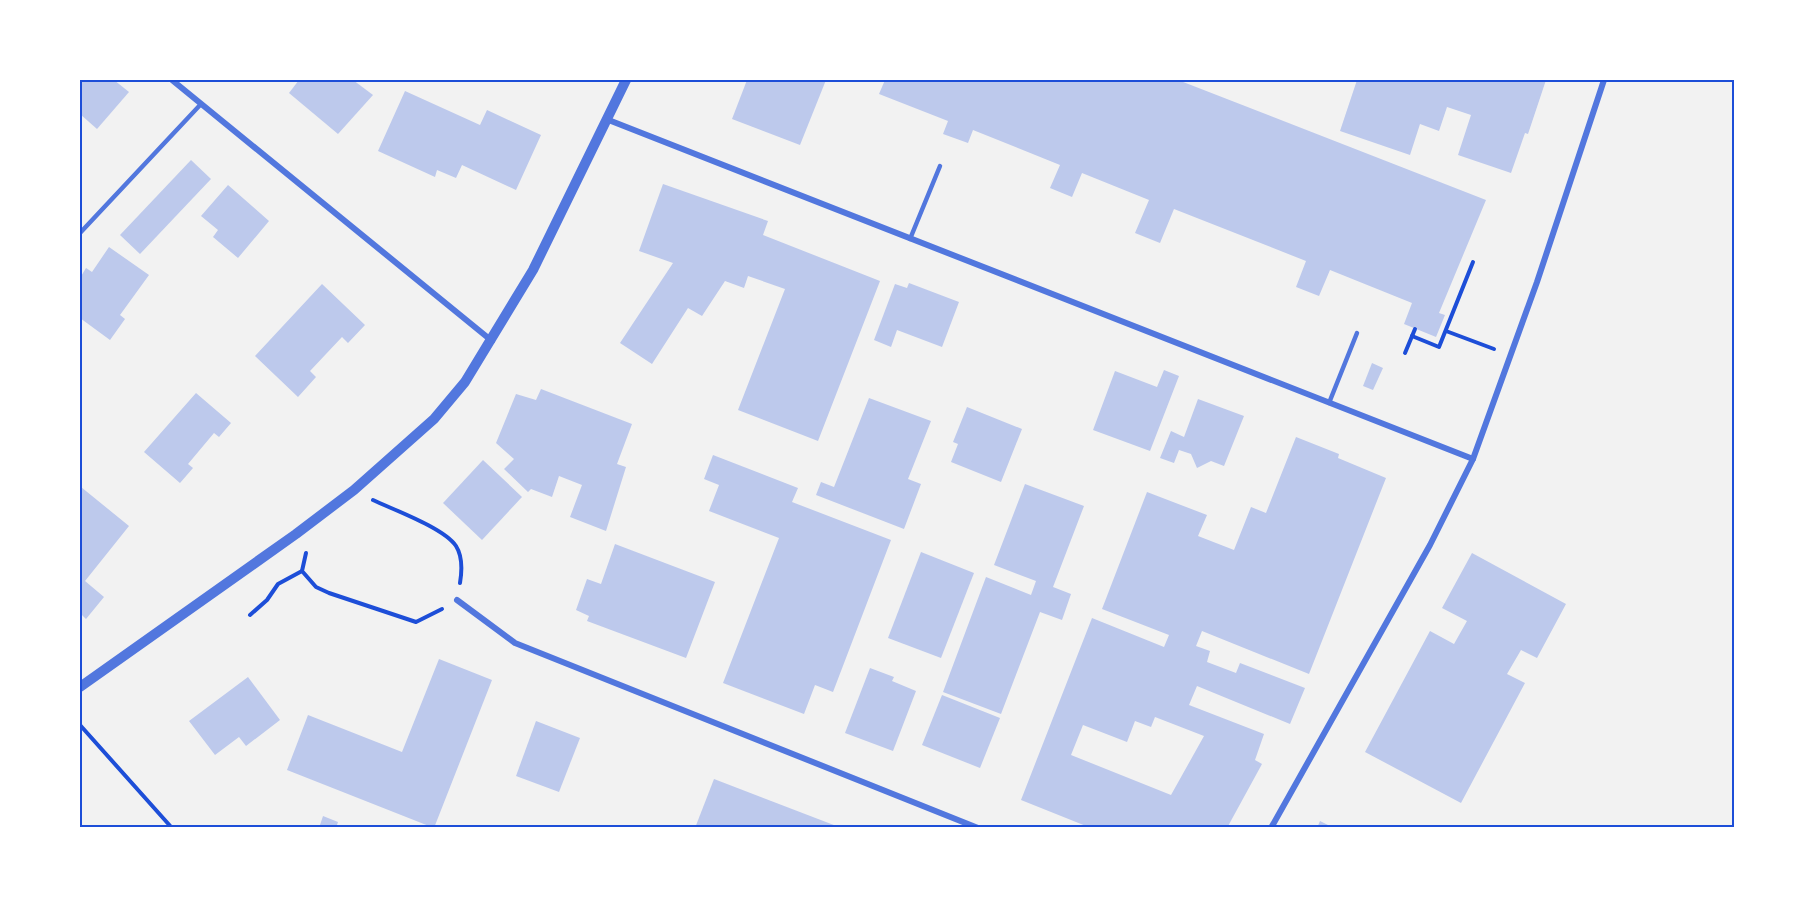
<svg xmlns="http://www.w3.org/2000/svg" width="1814" height="907" font-family="Helvetica,sans-serif">
<style>
.building{fill:#bdc9ec;fill-rule:evenodd}
.lines{fill:none;stroke-linecap:round;stroke-linejoin:round}
.path{stroke:#1d4ed8;stroke-width:4}
.service{stroke:#5277de;stroke-width:4.5}
.minor{stroke:#5277de;stroke-width:6}
.tertiary{stroke:#5277de;stroke-width:10}
.neatline{fill:none;stroke:#1d4ed8;stroke-width:2}
</style>
<rect width="100%" height="100%" fill="#f2f2f2"/>
<g class="building">
<path d="M 80,80 L 114,80 L 129,92 L 97,129 L 80,114 Z"/>
<path d="M 299,80 L 353,80 L 373,95 L 338,134 L 289,93 Z"/>
<path d="M 747,80 L 826,80 L 800,145 L 732,119 Z"/>
<path d="M 885,80 L 1178,80 L 1486,200 L 1439,313 L 1445,315 L 1436,337 L 1404,324 L 1412,303 L 1330,270 L 1319,296 L 1296,287 L 1306,261 L 1174,209 L 1160,243 L 1135,233 L 1149,200 L 1082,173 L 1072,197 L 1050,188 L 1060,165 L 973,130 L 968,143 L 943,134 L 948,121 L 879,94 Z"/>
<path d="M 1357,80 L 1546,80 L 1528,134 L 1525,133 L 1511,173 L 1458,155 L 1471,115 L 1447,107 L 1439,131 L 1420,124 L 1410,155 L 1340,131 Z"/>
<path d="M 405,91 L 480,125 L 487,110 L 541,135 L 516,190 L 462,165 L 456,178 L 437,170 L 435,177 L 378,151 Z"/>
<path d="M 191,160 L 211,179 L 140,254 L 120,235 Z"/>
<path d="M 663,184 L 768,221 L 763,235 L 880,281 L 818,441 L 738,410 L 785,289 L 748,276 L 744,288 L 725,281 L 702,316 L 688,308 L 652,364 L 620,343 L 673,263 L 639,251 Z"/>
<path d="M 228,185 L 269,221 L 238,258 L 213,237 L 218,230 L 201,216 Z"/>
<path d="M 109,247 L 149,275 L 120,315 L 125,319 L 110,340 L 80,318 L 80,278 L 86,268 L 92,272 Z"/>
<path d="M 909,283 L 959,302 L 942,347 L 897,330 L 891,347 L 874,340 L 895,284 L 907,288 Z"/>
<path d="M 322,284 L 365,325 L 348,343 L 342,337 L 310,371 L 316,377 L 298,397 L 255,356 Z"/>
<path d="M 1372,363 L 1383,368 L 1373,390 L 1363,386 Z"/>
<path d="M 1164,370 L 1179,376 L 1150,451 L 1093,430 L 1115,371 L 1157,387 Z"/>
<path d="M 541,389 L 632,424 L 617,464 L 626,467 L 606,531 L 570,517 L 582,485 L 559,476 L 552,497 L 531,489 L 528,492 L 504,469 L 514,459 L 496,443 L 516,394 L 536,400 Z"/>
<path d="M 196,393 L 231,423 L 219,437 L 214,433 L 188,464 L 193,468 L 180,483 L 144,452 Z"/>
<path d="M 869,398 L 931,421 L 908,479 L 921,484 L 904,529 L 816,495 L 821,482 L 834,487 Z"/>
<path d="M 1198,399 L 1244,416 L 1224,466 L 1211,461 L 1197,468 L 1191,454 L 1179,450 L 1174,463 L 1160,458 L 1171,431 L 1184,437 Z"/>
<path d="M 967,407 L 1022,429 L 1001,482 L 951,462 L 958,444 L 953,442 Z"/>
<path d="M 1296,437 L 1339,454 L 1338,458 L 1386,478 L 1309,674 L 1202,631 L 1196,646 L 1210,651 L 1207,662 L 1236,673 L 1240,663 L 1305,688 L 1290,724 L 1197,686 L 1189,705 L 1264,734 L 1255,760 L 1262,764 L 1227,828 L 1091,828 L 1021,800 L 1092,618 L 1164,647 L 1169,635 L 1102,609 L 1147,492 L 1207,515 L 1198,536 L 1234,550 L 1251,507 L 1266,513 ZM 1155,717 L 1204,736 L 1171,795 L 1071,755 L 1083,725 L 1127,742 L 1135,721 L 1151,727 Z"/>
<path d="M 713,455 L 798,488 L 792,502 L 891,540 L 833,692 L 815,685 L 804,714 L 723,683 L 779,538 L 709,511 L 719,485 L 704,479 Z"/>
<path d="M 483,460 L 522,497 L 482,540 L 443,503 Z"/>
<path d="M 1025,484 L 1084,506 L 1053,587 L 1071,594 L 1062,620 L 1040,612 L 1001,714 L 943,692 L 986,577 L 1031,595 L 1036,581 L 994,565 Z"/>
<path d="M 81,487 L 129,526 L 85,581 L 104,597 L 86,619 L 80,613 Z"/>
<path d="M 615,544 L 715,582 L 686,658 L 587,621 L 589,616 L 576,610 L 587,579 L 601,584 Z"/>
<path d="M 921,552 L 974,573 L 941,658 L 888,638 Z"/>
<path d="M 1472,553 L 1566,604 L 1537,658 L 1521,650 L 1507,674 L 1525,683 L 1461,803 L 1365,752 L 1430,631 L 1454,644 L 1467,621 L 1442,608 Z"/>
<path d="M 439,659 L 492,680 L 434,828 L 287,770 L 308,715 L 402,752 Z"/>
<path d="M 870,668 L 894,677 L 892,681 L 916,691 L 893,751 L 845,733 Z"/>
<path d="M 248,677 L 280,720 L 246,746 L 239,737 L 215,755 L 189,721 Z"/>
<path d="M 942,695 L 1000,718 L 980,768 L 922,745 Z"/>
<path d="M 536,721 L 580,738 L 559,792 L 516,776 Z"/>
<path d="M 714,779 L 839,827 L 839,828 L 695,828 Z"/>
<path d="M 323,816 L 338,822 L 336,828 L 319,828 Z"/>
<path d="M 1320,821 L 1334,828 L 1317,828 Z"/>
</g>
<g class="lines">
<g class="path">
<path d="M 1446,331 L 1494,349"/>
<path d="M 1412,336 L 1439,347 L 1473,262"/>
<path d="M 1405,353 L 1415,329"/>
<path d="M 373,500 C 394,510 444,528 456,546 C 463,557 462,571 460,583"/>
<path d="M 306,553 L 302,571 L 316,587 L 329,593 L 416,622 L 442,609"/>
<path d="M 250,615 L 267,600 L 278,584 L 302,571"/>
<path d="M 80,725 L 172,828"/>
</g>
<g class="service">
<path d="M 80,233 L 201,104"/>
<path d="M 910,239 L 940,166"/>
<path d="M 1329,403 L 1357,333"/>
</g>
<g class="minor">
<path d="M 172,80 L 492,341"/>
<path d="M 606,119 L 1473,459"/>
<path d="M 457,600 L 515,643 L 978,828"/>
<path d="M 1271,828 L 1430,545 L 1473,459 L 1537,282 L 1604,80"/>
</g>
<path class="tertiary" d="M 80,687 L 296,534 L 354,490 L 434,419 L 465,382 L 533,270 L 626,80"/>
</g>
<rect width="1814" height="907" fill="none" stroke="#ffffff" stroke-width="162"/>
<rect x="81" y="81" width="1652" height="745" class="neatline"/>
</svg>
